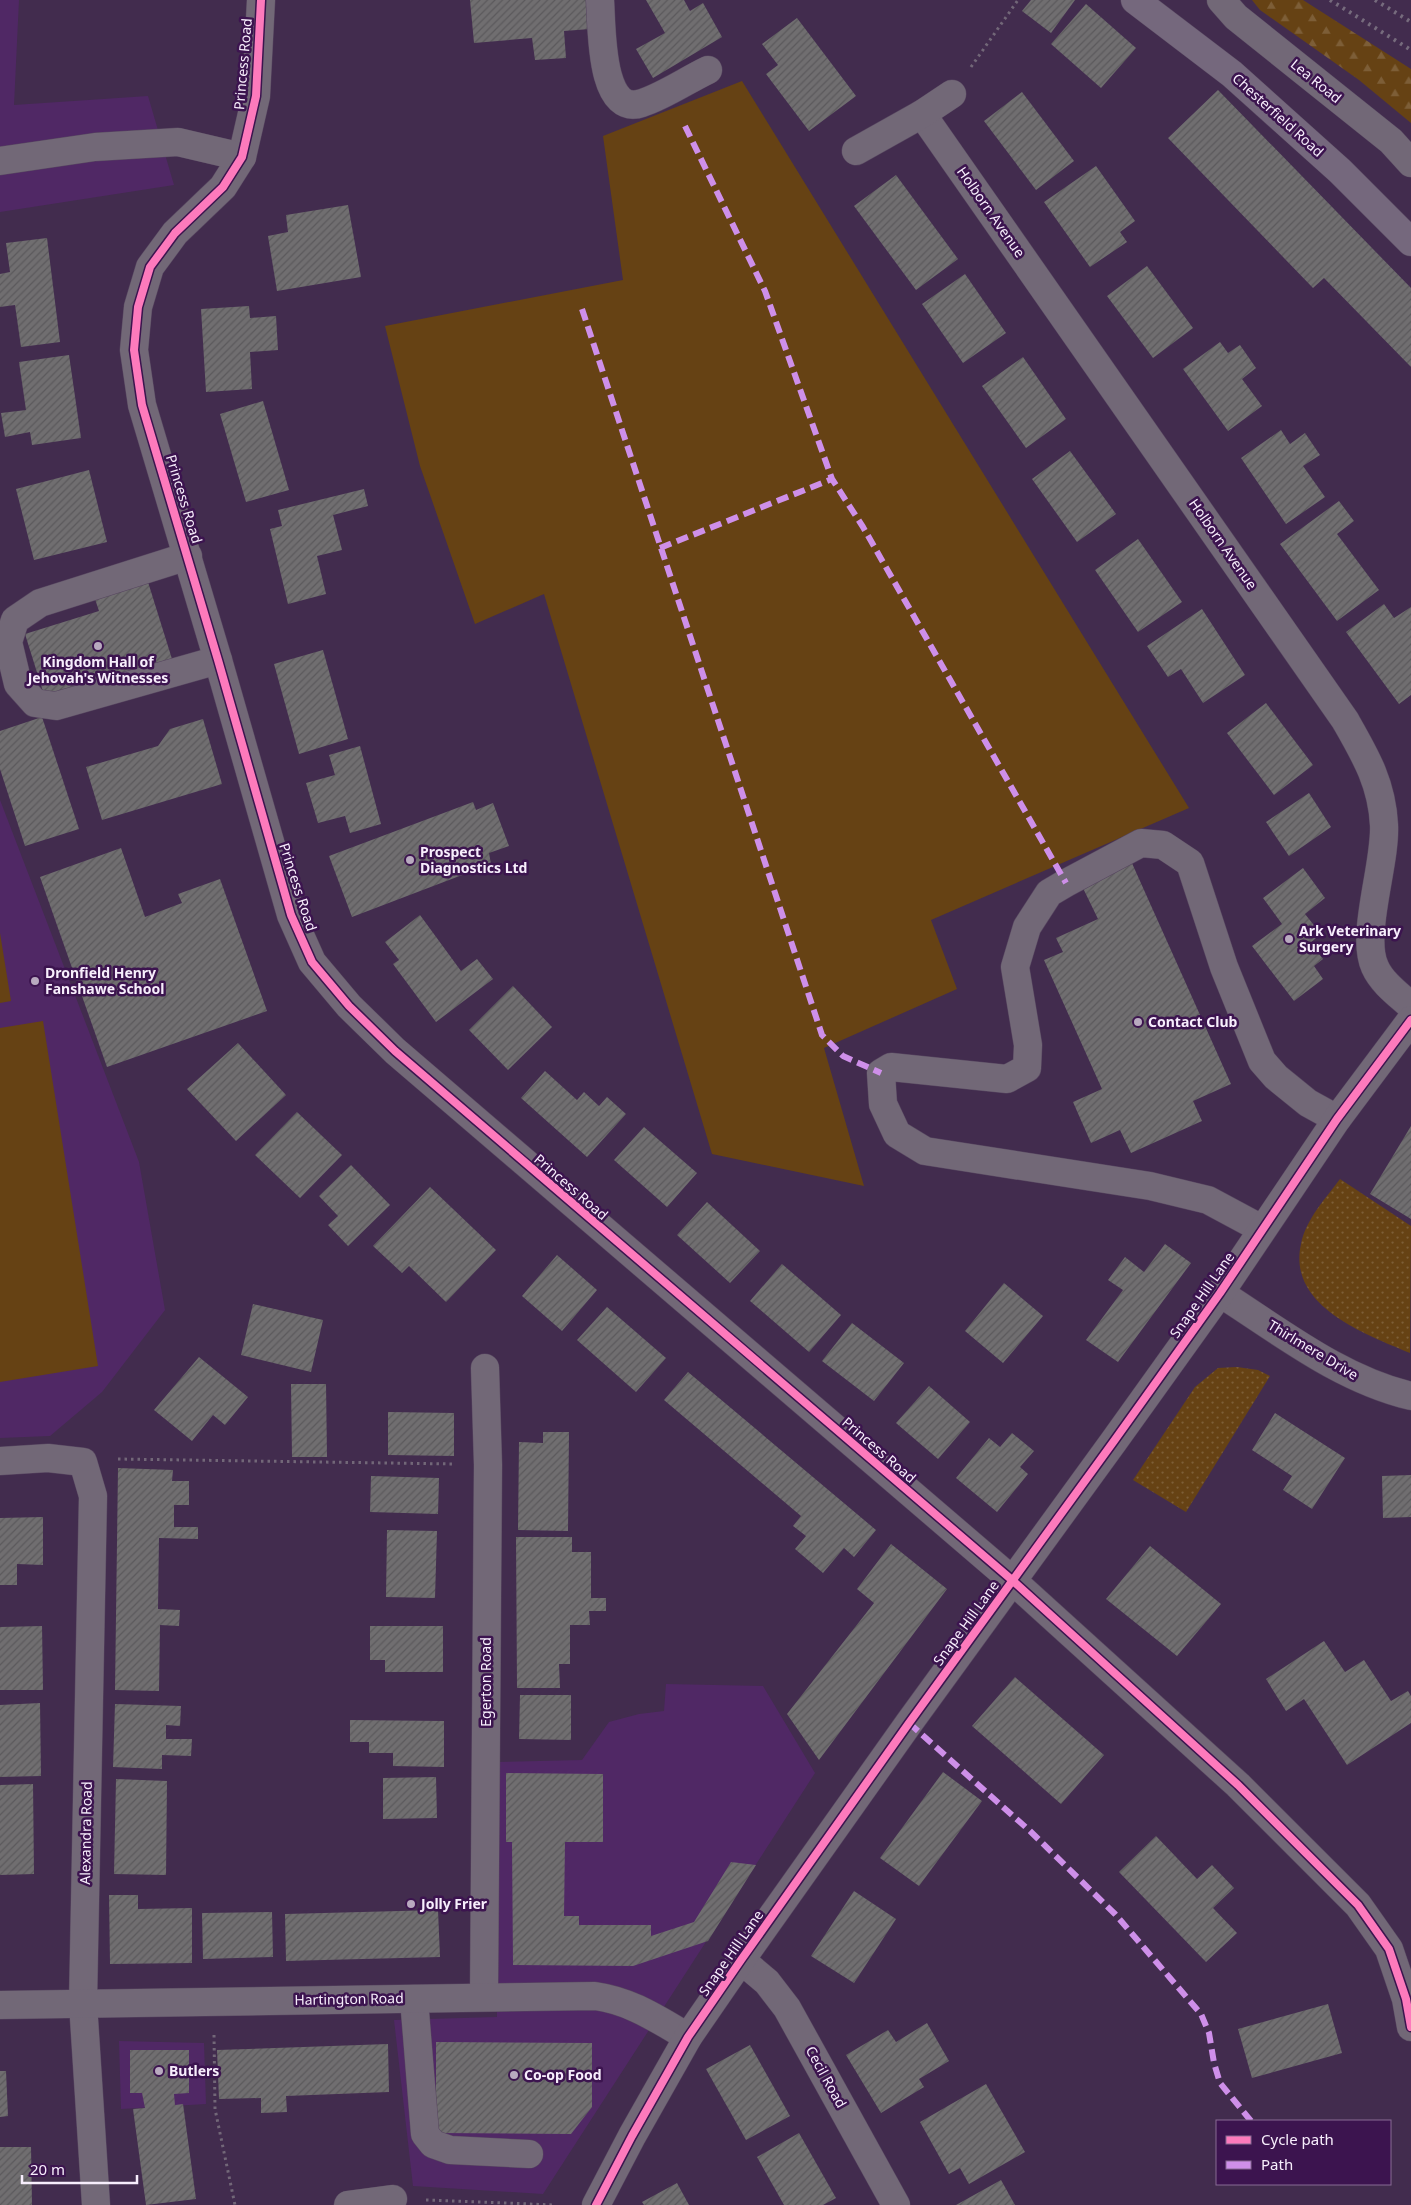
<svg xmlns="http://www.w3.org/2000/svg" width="1411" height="2205" font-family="'Noto Sans',sans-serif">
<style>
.built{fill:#502865}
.grass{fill:url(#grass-dots)}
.forest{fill:url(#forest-firs)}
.garden{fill:#664214}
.building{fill:url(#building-hatch)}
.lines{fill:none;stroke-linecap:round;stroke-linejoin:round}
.minor-casing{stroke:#574660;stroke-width:29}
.major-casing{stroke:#574660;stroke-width:29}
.path{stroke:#726778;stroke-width:3;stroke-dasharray:2.5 4;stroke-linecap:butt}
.minor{stroke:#726877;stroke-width:28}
.major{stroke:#75687d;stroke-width:28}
.rail{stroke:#766b7d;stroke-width:4;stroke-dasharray:2.5 5;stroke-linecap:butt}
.quiet{stroke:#ce8fe9;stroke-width:6;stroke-dasharray:12 6;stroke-linecap:butt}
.cycleway-casing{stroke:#3c144f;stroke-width:11}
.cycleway{stroke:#fd7abc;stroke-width:8}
.poi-dot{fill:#b8aabf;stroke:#3c144f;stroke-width:2}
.labels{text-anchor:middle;stroke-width:5;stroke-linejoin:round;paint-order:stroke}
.street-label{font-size:14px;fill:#f7eefc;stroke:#3c144f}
.poi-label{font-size:14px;font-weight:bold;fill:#f7eefc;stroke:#3c144f;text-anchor:start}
</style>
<defs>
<pattern id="grass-dots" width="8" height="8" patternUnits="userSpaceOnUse" patternTransform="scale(1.25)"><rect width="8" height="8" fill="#664214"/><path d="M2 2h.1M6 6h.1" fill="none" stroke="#7d5e37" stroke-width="1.8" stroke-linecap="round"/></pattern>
<pattern id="forest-firs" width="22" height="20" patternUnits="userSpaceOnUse" patternTransform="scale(1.25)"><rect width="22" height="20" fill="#664214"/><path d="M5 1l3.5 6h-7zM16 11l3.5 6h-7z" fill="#7d5e37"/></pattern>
<pattern id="building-hatch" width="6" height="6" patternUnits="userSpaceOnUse" patternTransform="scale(1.25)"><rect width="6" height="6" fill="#706e70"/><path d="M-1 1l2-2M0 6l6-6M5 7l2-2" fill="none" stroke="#5b595c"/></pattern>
</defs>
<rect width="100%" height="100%" fill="#422c4e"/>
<g class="built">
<path d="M 0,0 L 19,0 L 14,105 L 148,96 L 174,185 L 0,212 Z"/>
<path d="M 0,800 L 139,1162 L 165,1310 L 102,1392 L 50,1436 L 0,1438 Z"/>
<path d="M 666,1684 L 763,1686 L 815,1773 L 543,2194 L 413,2186 L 394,2020 L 497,2017 L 495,1762 L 582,1760 L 609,1722 L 639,1714 L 664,1711 Z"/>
<path d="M 119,2041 L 204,2043 L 206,2104 L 121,2109 Z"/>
</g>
<g class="grass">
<path d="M 1340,1179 L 1411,1226 L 1410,1353 C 1365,1334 1287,1306 1301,1244 C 1306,1219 1326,1198 1340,1179 Z"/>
<path d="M 1237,1367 L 1258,1370 L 1270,1376 L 1186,1512 L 1133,1480 L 1195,1387 L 1218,1368 Z"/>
</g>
<path class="forest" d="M 1252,0 L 1303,0 L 1411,69 L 1411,123 L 1359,80 L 1260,10 Z"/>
<g class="garden">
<path d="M 742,81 L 1189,808 L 931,920 L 957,989 L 824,1048 L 864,1186 L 712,1154 L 544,594 L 475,624 L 420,466 L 385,326 L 623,280 L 603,136 Z"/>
<path d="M 0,933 L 11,1001 L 0,1003 Z"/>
<path d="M 43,1021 L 98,1366 L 0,1382 L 0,1028 Z"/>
</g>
<g class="building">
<path d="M 470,0 L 587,0 L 590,29 L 564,31 L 566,58 L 535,60 L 532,38 L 474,43 Z"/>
<path d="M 646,0 L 684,0 L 690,11 L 703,3 L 722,37 L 653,78 L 636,49 L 665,33 Z"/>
<path d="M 1031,0 L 1075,0 L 1051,33 L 1022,11 Z"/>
<path d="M 1086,4 L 1136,48 L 1101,88 L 1051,44 Z"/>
<path d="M 797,18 L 856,96 L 809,131 L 766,74 L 778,65 L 762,44 Z"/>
<path d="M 1218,90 L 1411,288 L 1411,367 L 1324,278 L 1313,288 L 1168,138 Z"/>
<path d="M 1022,92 L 1074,161 L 1036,190 L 984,121 Z"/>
<path d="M 1096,166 L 1135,221 L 1120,232 L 1127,242 L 1090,267 L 1044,202 Z"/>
<path d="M 896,175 L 958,259 L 916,290 L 854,206 Z"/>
<path d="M 348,205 L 361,277 L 277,291 L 268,236 L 288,232 L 286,215 Z"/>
<path d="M 47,238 L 60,342 L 21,347 L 15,305 L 0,307 L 0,274 L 10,272 L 6,243 Z"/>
<path d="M 1147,266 L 1193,328 L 1153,358 L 1107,296 Z"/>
<path d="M 965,274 L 1006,333 L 963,363 L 922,304 Z"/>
<path d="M 249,306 L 250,318 L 276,316 L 278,350 L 250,352 L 252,389 L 206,392 L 201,309 Z"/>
<path d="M 1220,342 L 1228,353 L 1240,345 L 1256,368 L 1242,379 L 1262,406 L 1228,431 L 1183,369 Z"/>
<path d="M 69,355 L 81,438 L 32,445 L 30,432 L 5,437 L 1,413 L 26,410 L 19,362 Z"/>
<path d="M 1023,357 L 1066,419 L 1026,448 L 982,386 Z"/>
<path d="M 263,401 L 289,490 L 246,502 L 220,414 Z"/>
<path d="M 1281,430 L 1290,444 L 1305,433 L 1320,455 L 1303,466 L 1325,497 L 1286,524 L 1241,458 Z"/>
<path d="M 1070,451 L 1116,514 L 1077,542 L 1032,479 Z"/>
<path d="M 89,470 L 107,542 L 34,560 L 16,489 Z"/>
<path d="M 364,489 L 368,506 L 333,515 L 342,550 L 317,556 L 326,594 L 288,604 L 270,529 L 282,526 L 278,510 Z"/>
<path d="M 1339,501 L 1354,521 L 1337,534 L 1379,590 L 1337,621 L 1280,544 Z"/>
<path d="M 1138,539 L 1182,602 L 1138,632 L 1095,570 Z"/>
<path d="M 148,582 L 172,659 L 45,698 L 25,634 L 99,611 L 95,599 Z"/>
<path d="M 1384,604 L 1394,618 L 1411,607 L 1411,695 L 1399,704 L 1346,632 Z"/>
<path d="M 1202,609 L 1245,675 L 1203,703 L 1181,669 L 1168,677 L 1147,646 Z"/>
<path d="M 323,650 L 348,739 L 299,754 L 274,664 Z"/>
<path d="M 1266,703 L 1313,765 L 1274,795 L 1227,733 Z"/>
<path d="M 42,717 L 79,829 L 25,846 L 0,769 L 0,731 Z"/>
<path d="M 203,719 L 222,784 L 102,820 L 86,767 L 158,746 L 170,729 Z"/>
<path d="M 360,746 L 381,824 L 350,833 L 345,816 L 318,823 L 306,783 L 335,775 L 329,755 Z"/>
<path d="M 1309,793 L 1331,827 L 1289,856 L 1266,822 Z"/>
<path d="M 473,802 L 476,810 L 493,803 L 509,846 L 489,853 L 491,864 L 352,917 L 329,856 Z"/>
<path d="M 121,848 L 145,917 L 182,903 L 178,894 L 220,879 L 267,1011 L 107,1067 L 40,877 Z"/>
<path d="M 1131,861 L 1231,1084 L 1193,1101 L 1202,1121 L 1131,1153 L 1120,1130 L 1091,1143 L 1073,1102 L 1102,1089 L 1044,960 L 1063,952 L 1056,938 L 1098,919 L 1081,884 Z"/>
<path d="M 1303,868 L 1325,898 L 1305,914 L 1321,934 L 1310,943 L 1323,959 L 1314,966 L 1323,979 L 1294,1001 L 1252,946 L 1282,924 L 1263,898 Z"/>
<path d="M 420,915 L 461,971 L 477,959 L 493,979 L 436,1022 L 393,964 L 399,960 L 385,942 Z"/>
<path d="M 513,986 L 552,1027 L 508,1070 L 469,1030 Z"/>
<path d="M 238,1043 L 286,1095 L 236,1141 L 187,1089 Z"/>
<path d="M 545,1071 L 577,1100 L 584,1092 L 599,1106 L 607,1097 L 626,1114 L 587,1157 L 521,1098 Z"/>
<path d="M 297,1112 L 342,1155 L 300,1198 L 255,1155 Z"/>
<path d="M 1411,1126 L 1411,1219 L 1370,1194 Z"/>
<path d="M 644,1127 L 697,1173 L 667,1207 L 614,1160 Z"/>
<path d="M 351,1165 L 390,1205 L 348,1246 L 328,1225 L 338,1216 L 319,1196 Z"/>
<path d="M 430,1187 L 496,1250 L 446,1302 L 409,1266 L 402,1273 L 373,1246 Z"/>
<path d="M 707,1202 L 760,1251 L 730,1283 L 677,1235 Z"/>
<path d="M 1165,1244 L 1191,1263 L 1118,1362 L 1086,1340 L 1123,1290 L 1108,1280 L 1125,1257 L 1144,1272 Z"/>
<path d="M 557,1255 L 597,1290 L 562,1331 L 522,1296 Z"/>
<path d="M 782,1264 L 841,1315 L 809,1352 L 750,1301 Z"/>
<path d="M 1004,1283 L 1043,1316 L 1003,1363 L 965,1331 Z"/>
<path d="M 253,1304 L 323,1320 L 311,1372 L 241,1355 Z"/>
<path d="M 607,1307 L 666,1358 L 636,1392 L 577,1340 Z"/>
<path d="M 852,1323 L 904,1363 L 874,1401 L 822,1361 Z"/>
<path d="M 199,1357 L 248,1397 L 225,1425 L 213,1415 L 192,1441 L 154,1410 Z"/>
<path d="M 688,1372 L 876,1530 L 854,1557 L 844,1548 L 823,1573 L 795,1549 L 806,1536 L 793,1526 L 801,1516 L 664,1400 Z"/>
<path d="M 291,1384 L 326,1384 L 327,1457 L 292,1457 Z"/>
<path d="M 929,1386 L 970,1422 L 938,1459 L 896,1423 Z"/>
<path d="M 388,1412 L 454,1413 L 454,1456 L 388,1455 Z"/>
<path d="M 1275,1413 L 1345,1458 L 1312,1509 L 1283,1490 L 1292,1476 L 1252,1450 Z"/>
<path d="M 543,1432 L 569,1432 L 568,1531 L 518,1530 L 519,1442 L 543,1443 Z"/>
<path d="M 1012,1433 L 1034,1451 L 1020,1467 L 1028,1474 L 997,1512 L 956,1478 L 989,1438 L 1000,1447 Z"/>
<path d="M 118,1468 L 173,1470 L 172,1481 L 189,1481 L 189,1505 L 174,1505 L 174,1527 L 198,1527 L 198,1539 L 159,1538 L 158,1609 L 180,1610 L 179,1626 L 160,1625 L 159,1691 L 115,1690 Z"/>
<path d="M 1411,1475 L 1411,1517 L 1383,1518 L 1382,1476 Z"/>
<path d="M 371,1476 L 439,1478 L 438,1514 L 370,1512 Z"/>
<path d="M 43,1517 L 43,1565 L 17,1564 L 17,1585 L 0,1585 L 0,1518 Z"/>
<path d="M 387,1530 L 437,1531 L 435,1598 L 386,1597 Z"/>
<path d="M 516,1537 L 572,1537 L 572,1552 L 591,1552 L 591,1598 L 606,1598 L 606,1611 L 589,1611 L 590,1625 L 570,1625 L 570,1664 L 559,1664 L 560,1688 L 517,1688 Z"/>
<path d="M 891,1544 L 947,1589 L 819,1760 L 787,1714 L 874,1603 L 857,1589 Z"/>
<path d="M 1150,1546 L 1221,1604 L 1177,1656 L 1106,1599 Z"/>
<path d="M 42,1626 L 43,1690 L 0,1690 L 0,1627 Z"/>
<path d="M 370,1626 L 443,1626 L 443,1672 L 385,1672 L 385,1660 L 370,1660 Z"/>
<path d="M 1324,1641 L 1345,1672 L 1364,1660 L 1391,1701 L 1408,1691 L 1411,1696 L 1411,1723 L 1347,1765 L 1304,1699 L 1286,1711 L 1266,1679 Z"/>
<path d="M 1015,1677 L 1104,1755 L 1061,1804 L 972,1726 Z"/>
<path d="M 520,1695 L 571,1695 L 571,1740 L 519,1739 Z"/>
<path d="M 40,1703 L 41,1776 L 0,1777 L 0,1705 Z"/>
<path d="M 115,1704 L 181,1706 L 180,1726 L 166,1725 L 166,1739 L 192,1739 L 191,1756 L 162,1755 L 162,1769 L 113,1767 Z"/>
<path d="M 350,1720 L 444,1721 L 444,1767 L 393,1766 L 393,1753 L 369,1753 L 369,1742 L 350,1742 Z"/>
<path d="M 943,1772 L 982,1801 L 919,1886 L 880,1858 Z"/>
<path d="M 506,1773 L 603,1774 L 603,1842 L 565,1842 L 564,1916 L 579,1916 L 579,1925 L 651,1925 L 651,1936 L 694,1922 L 731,1862 L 756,1865 L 708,1941 L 633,1966 L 513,1965 L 512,1842 L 506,1842 Z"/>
<path d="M 436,1777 L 437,1818 L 383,1819 L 383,1778 Z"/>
<path d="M 116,1779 L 167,1781 L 166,1875 L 114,1874 Z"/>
<path d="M 33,1784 L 34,1874 L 0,1875 L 0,1785 Z"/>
<path d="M 1156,1836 L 1197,1879 L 1212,1865 L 1234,1888 L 1213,1908 L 1237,1933 L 1206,1962 L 1119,1872 Z"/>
<path d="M 854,1891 L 896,1919 L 854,1983 L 811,1956 Z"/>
<path d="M 109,1895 L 138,1895 L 138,1909 L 192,1908 L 192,1963 L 110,1964 Z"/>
<path d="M 438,1910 L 440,1957 L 286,1961 L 285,1914 Z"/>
<path d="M 272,1912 L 273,1957 L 203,1959 L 202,1913 Z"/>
<path d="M 1328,2004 L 1342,2053 L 1252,2078 L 1238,2029 Z"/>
<path d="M 927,2023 L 949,2061 L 919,2079 L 924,2087 L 881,2113 L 846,2055 L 888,2030 L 896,2042 Z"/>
<path d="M 436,2042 L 592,2043 L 592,2107 L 571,2134 L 436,2133 Z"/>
<path d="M 388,2044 L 389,2092 L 286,2096 L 287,2112 L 261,2113 L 261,2098 L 219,2099 L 217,2050 Z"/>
<path d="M 750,2045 L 790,2116 L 746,2140 L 706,2069 Z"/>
<path d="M 130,2050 L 189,2050 L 189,2093 L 174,2094 L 175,2105 L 183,2104 L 196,2199 L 146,2205 L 133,2109 L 145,2108 L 142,2093 L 130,2093 Z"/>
<path d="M 0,2071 L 6,2071 L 8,2116 L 0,2117 Z"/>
<path d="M 986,2084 L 1025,2152 L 969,2184 L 960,2168 L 949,2174 L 920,2122 Z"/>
<path d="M 799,2133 L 836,2198 L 823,2205 L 784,2205 L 757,2157 Z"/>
<path d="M 0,2147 L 31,2147 L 32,2205 L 0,2205 Z"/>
<path d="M 1001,2180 L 1015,2205 L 956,2205 Z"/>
<path d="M 677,2183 L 689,2205 L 644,2205 L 642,2202 Z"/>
</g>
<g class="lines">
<defs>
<g id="minor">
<path d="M 261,0 L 256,96 L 242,157 L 223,187 L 175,233 L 150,267 L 138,307 L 134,350 L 142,405 L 218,660 L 291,915 L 312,962 L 349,1006 L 395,1051 L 1012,1580 L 1238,1785 L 1358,1905 L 1389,1949 L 1406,1999 L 1411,2027"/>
<path d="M 600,0 C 602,24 599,118 642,103 C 664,96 687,80 708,70"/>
<path d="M 1221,0 L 1236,17 L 1391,141 L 1411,163"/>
<path d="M 922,114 L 1345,720 C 1365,755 1382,783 1384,825 C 1386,864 1360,935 1375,967 C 1382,983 1399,995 1411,1006"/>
<path d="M 856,151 L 922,114 L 952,94"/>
<path d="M 0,161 L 95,147 L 178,142 L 242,157"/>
<path d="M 188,556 L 40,603 L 15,620 L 8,642 L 18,684 L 35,703 L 56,706 L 218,660"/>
<path d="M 1262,1229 L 1208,1200 L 1150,1186 L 925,1151 L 897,1134 L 883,1104 L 881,1073 L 891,1067 L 1007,1079 L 1027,1068 L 1028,1045 L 1015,967 L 1027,927 L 1049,893 L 1066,883 L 1141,843 L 1163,845 L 1190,863 L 1224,967 L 1262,1061 L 1276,1077 L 1308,1103 L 1337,1119"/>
<path d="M 1220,1293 C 1281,1332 1340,1379 1411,1396"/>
<path d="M 0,1461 L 48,1458 L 83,1462 L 93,1496 L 83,2003 L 96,2205"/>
<path d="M 741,1960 L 767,1982 L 787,2008 L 896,2205"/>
<path d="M 484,1996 L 488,1465 L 485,1368"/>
<path d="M 414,1999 L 425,2134 L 433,2144 L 450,2150 L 529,2154"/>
<path d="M 0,2005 L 595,1996 C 631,2001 657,2019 688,2037"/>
<path d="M 348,2205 L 393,2199"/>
<path d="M 596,2205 L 632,2136 L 688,2037 L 741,1960 L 909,1723 L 1114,1441 L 1220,1293 L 1337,1119 L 1411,1020"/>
</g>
<path id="major" d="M 1135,0 L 1232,74 L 1340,171 L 1411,242"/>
</defs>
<use href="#minor" class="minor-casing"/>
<use href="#major" class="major-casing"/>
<g class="path">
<path d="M 971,67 L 1018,0"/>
<path d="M 118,1459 L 454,1464"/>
<path d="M 214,2035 L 215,2109 L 235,2205"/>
<path d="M 426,2200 L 555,2205"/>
</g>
<use href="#minor" class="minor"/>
<use href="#major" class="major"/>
<g class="rail">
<path d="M 1330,0 L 1411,50"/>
<path d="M 1375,0 L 1411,22"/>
</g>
<g class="quiet">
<path d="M 685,126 L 765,291 L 832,479 L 863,527 L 1066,883"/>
<path d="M 582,309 L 822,1035 L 843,1056 L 881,1073"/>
<path d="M 660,548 L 832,479"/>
<path d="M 909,1723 L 1030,1831 L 1115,1914 L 1201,2014 L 1209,2033 L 1214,2063 L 1220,2083 L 1251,2121"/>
</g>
<defs>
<g id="cycleway">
<path d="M 261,0 L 256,96 L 242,157 L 223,187 L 175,233 L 150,267 L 138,307 L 134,350 L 142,405 L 218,660 L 291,915 L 312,962 L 349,1006 L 395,1051 L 1012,1580 L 1238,1785 L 1358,1905 L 1389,1949 L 1406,1999 L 1411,2027"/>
<path d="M 596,2205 L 632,2136 L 688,2037 L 741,1960 L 909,1723 L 1114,1441 L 1220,1293 L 1337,1119 L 1411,1020"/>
</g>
</defs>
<use href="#cycleway" class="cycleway-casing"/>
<use href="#cycleway" class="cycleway"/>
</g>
<g class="poi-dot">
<circle cx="98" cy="646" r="5"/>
<circle cx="410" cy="860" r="5"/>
<circle cx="1289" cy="939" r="5"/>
<circle cx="35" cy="981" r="5"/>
<circle cx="1138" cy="1022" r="5"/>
<circle cx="411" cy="1904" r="5"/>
<circle cx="159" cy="2071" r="5"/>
<circle cx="514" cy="2075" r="5"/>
</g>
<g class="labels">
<g class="street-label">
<text transform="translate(243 64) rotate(-85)" y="5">Princess Road</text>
<text transform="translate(1316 81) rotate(39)" y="5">Lea Road</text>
<text transform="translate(1278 115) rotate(42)" y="5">Chesterfield Road</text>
<text transform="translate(991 212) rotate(55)" y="5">Holborn Avenue</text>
<text transform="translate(184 499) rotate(73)" y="5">Princess Road</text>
<text transform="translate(1223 544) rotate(55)" y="5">Holborn Avenue</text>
<text transform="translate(298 887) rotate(72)" y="5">Princess Road</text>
<text transform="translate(571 1187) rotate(41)" y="5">Princess Road</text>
<text transform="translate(1202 1295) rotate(-55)" y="5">Snape Hill Lane</text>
<text transform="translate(1313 1350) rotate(31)" y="5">Thirlmere Drive</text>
<text transform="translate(879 1450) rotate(41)" y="5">Princess Road</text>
<text transform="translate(966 1623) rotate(-54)" y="5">Snape Hill Lane</text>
<text transform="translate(486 1682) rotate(-90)" y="5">Egerton Road</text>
<text transform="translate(86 1833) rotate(-89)" y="5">Alexandra Road</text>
<text transform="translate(731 1953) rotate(-55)" y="5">Snape Hill Lane</text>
<text transform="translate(349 1999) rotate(-1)" y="5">Hartington Road</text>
<text transform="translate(826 2077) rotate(61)" y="5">Cecil Road</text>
</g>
<g class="poi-label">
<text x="98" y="667" text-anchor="middle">Kingdom Hall of<tspan x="98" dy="16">Jehovah's Witnesses</tspan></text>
<text x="420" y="857">Prospect<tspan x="420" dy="16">Diagnostics Ltd</tspan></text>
<text x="1299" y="936">Ark Veterinary<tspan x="1299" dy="16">Surgery</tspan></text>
<text x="45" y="978">Dronfield Henry<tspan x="45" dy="16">Fanshawe School</tspan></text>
<text x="1148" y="1027">Contact Club</text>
<text x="421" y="1909">Jolly Frier</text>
<text x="169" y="2076">Butlers</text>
<text x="524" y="2080">Co-op Food</text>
</g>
</g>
<rect x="1216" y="2120" width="175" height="65" fill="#3c144f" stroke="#876b94"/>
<rect x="1226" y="2136" width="25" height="8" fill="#fd7abc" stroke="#876b94"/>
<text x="1261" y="2145" font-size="15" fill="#f7eefc">Cycle path</text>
<rect x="1226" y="2161" width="25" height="8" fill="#ce8fe9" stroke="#876b94"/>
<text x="1261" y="2170" font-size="15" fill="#f7eefc">Path</text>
<path d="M22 2175v8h115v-8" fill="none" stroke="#f7eefc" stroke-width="2.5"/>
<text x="30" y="2175" font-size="15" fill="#f7eefc" stroke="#3c144f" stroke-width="4" paint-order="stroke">20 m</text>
</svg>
